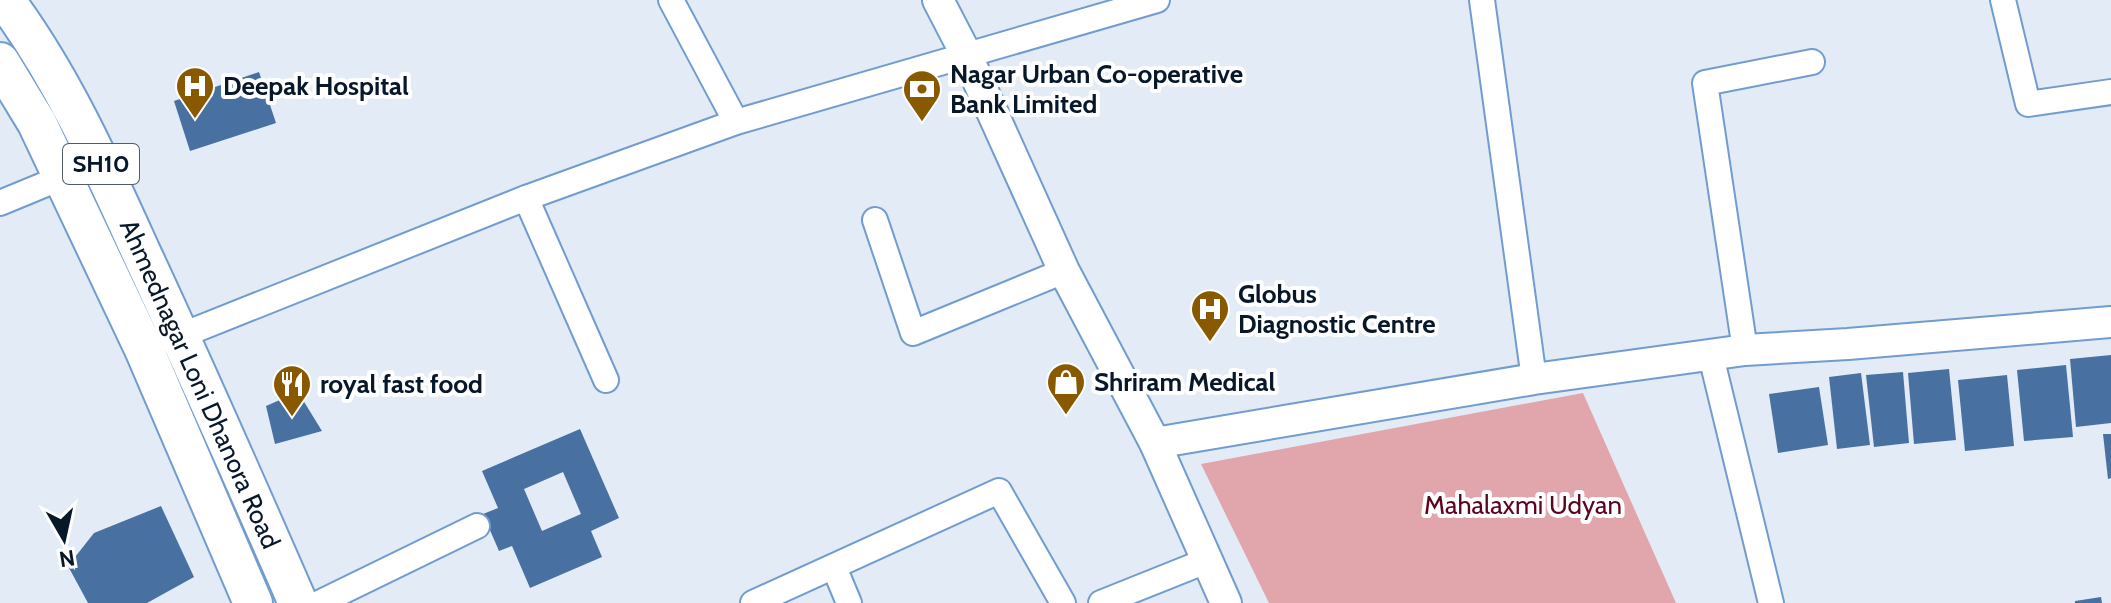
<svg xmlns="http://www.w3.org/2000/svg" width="2111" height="603" font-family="Cabin,sans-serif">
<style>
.green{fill:#e1a6ab}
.building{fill:#4871a1;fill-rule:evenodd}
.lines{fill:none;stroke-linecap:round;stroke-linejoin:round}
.minor-casing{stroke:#719ccf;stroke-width:28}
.tertiary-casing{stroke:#719ccf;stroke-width:34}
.primary-casing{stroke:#719ccf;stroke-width:42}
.minor{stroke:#fff;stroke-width:24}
.tertiary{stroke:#fff;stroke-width:30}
.primary{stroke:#fff;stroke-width:38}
.labels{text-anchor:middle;stroke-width:8;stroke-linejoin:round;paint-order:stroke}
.shield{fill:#fff;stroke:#515d6b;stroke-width:2}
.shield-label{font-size:24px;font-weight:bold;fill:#07182b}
.poi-label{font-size:26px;font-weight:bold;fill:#07182b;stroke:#fff;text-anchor:start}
.street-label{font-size:26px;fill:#07182b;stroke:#fff}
.park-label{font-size:26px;fill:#5c031d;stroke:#fff}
</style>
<rect width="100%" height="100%" fill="#e2ebf6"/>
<path class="green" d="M 1583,393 L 1676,603 L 1269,603 L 1201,464 Z"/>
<g class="building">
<path d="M 259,72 L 276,123 L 190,151 L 174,101 Z"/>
<path d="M 2111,355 L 2111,423 L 2076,427 L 2070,359 Z"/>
<path d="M 2066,365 L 2073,437 L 2024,441 L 2017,370 Z"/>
<path d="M 1949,369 L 1956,440 L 1914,444 L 1908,373 Z"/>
<path d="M 1903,372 L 1909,443 L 1874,447 L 1866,375 Z"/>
<path d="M 1861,373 L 1870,445 L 1837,449 L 1829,377 Z"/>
<path d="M 2007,375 L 2014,446 L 1965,451 L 1958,380 Z"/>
<path d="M 1819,387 L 1828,445 L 1778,453 L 1769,394 Z"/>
<path d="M 298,392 L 322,431 L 275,444 L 266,406 Z"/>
<path d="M 580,429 L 619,518 L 591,531 L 602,557 L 530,588 L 512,546 L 499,551 L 483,514 L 498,508 L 482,471 ZM 563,472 L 581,514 L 542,531 L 524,489 Z"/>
<path d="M 2103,434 L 2111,434 L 2111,478 L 2108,479 Z"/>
<path d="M 161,506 L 194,577 L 147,603 L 88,603 L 68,566 L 94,533 Z"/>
<path d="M 2101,597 L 2102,603 L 2075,603 L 2075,601 Z"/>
</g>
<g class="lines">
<defs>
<g id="minor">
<path d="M 671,0 L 736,122"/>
<path d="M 1482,0 L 1534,379"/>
<path d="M 2003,0 L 2028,104 L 2111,92"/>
<path d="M 526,198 L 606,380"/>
<path d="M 0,203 L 63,177"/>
<path d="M 875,220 L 913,333 L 1064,271"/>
<path d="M 170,340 L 526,198 L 736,122 L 1157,0"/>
<path d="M 1745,350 L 1705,83 L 1812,62"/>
<path d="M 1711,356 L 1771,603"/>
<path d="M 834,567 L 849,603"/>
<path d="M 319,603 L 477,526"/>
<path d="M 753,603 L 999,491 L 1063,603"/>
<path d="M 1101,603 L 1206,561"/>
</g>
<g id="tertiary">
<path d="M 938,0 L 966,54 L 1064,271 L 1155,443 L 1226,603"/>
<path d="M 1155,443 L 1534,379 L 1745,350 L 1848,344 L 2111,322"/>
</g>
<g id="primary">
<path d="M 5,0 C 62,76 102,166 141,252 C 195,368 247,486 298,603"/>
<path d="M 0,62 L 37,123 L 144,349 L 253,603"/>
</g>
</defs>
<use href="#minor" class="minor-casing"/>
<use href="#tertiary" class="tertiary-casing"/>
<use href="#primary" class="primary-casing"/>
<use href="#minor" class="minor"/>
<use href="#tertiary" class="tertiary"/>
<use href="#primary" class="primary"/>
</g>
<defs>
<symbol id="hospital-pin" viewBox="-11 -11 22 30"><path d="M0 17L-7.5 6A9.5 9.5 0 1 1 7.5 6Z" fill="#895900" stroke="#fff"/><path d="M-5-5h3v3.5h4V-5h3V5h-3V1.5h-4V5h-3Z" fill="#fff"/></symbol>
<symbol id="bank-pin" viewBox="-11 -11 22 30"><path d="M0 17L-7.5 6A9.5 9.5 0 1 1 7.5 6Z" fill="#895900" stroke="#fff"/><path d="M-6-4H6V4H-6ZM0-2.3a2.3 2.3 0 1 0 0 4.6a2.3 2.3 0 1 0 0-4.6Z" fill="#fff"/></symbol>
<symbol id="shop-pin" viewBox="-11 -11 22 30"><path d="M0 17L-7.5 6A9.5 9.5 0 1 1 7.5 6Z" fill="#895900" stroke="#fff"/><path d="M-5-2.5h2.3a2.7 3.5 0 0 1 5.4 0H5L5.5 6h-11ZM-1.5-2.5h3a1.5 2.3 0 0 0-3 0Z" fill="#fff"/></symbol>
<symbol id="restaurant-pin" viewBox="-11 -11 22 30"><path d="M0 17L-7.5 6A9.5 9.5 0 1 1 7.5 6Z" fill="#895900" stroke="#fff"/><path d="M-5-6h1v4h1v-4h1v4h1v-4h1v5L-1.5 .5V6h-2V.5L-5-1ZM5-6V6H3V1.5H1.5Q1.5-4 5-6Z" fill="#fff"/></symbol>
</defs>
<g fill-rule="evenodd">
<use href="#hospital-pin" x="173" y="64" width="44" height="60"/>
<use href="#bank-pin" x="900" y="67" width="44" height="60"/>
<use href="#hospital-pin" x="1188" y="287" width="44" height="60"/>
<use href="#shop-pin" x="1044" y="360" width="44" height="60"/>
<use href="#restaurant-pin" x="270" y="362" width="44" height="60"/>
</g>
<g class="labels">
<rect class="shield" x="63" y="144" width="76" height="40" rx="6"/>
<g class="shield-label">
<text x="101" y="172">SH10</text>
</g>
<g class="poi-label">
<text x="950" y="83">Nagar Urban Co-operative<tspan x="950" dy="30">Bank Limited</tspan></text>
<text x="223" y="95">Deepak Hospital</text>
<text x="1238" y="303">Globus<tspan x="1238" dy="30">Diagnostic Centre</tspan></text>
<text x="1094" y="391">Shriram Medical</text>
<text x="320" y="393">royal fast food</text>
</g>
<g class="street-label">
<text transform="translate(200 384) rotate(66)" y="9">Ahmednagar Loni Dhanora Road</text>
</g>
<g class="park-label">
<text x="1523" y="514">Mahalaxmi Udyan</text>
</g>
</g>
<g transform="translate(64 539) rotate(171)" stroke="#ffffff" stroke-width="6" paint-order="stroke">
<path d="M0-6L14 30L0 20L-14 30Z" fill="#07182b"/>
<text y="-12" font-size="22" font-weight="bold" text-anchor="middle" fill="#07182b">N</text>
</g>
</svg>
